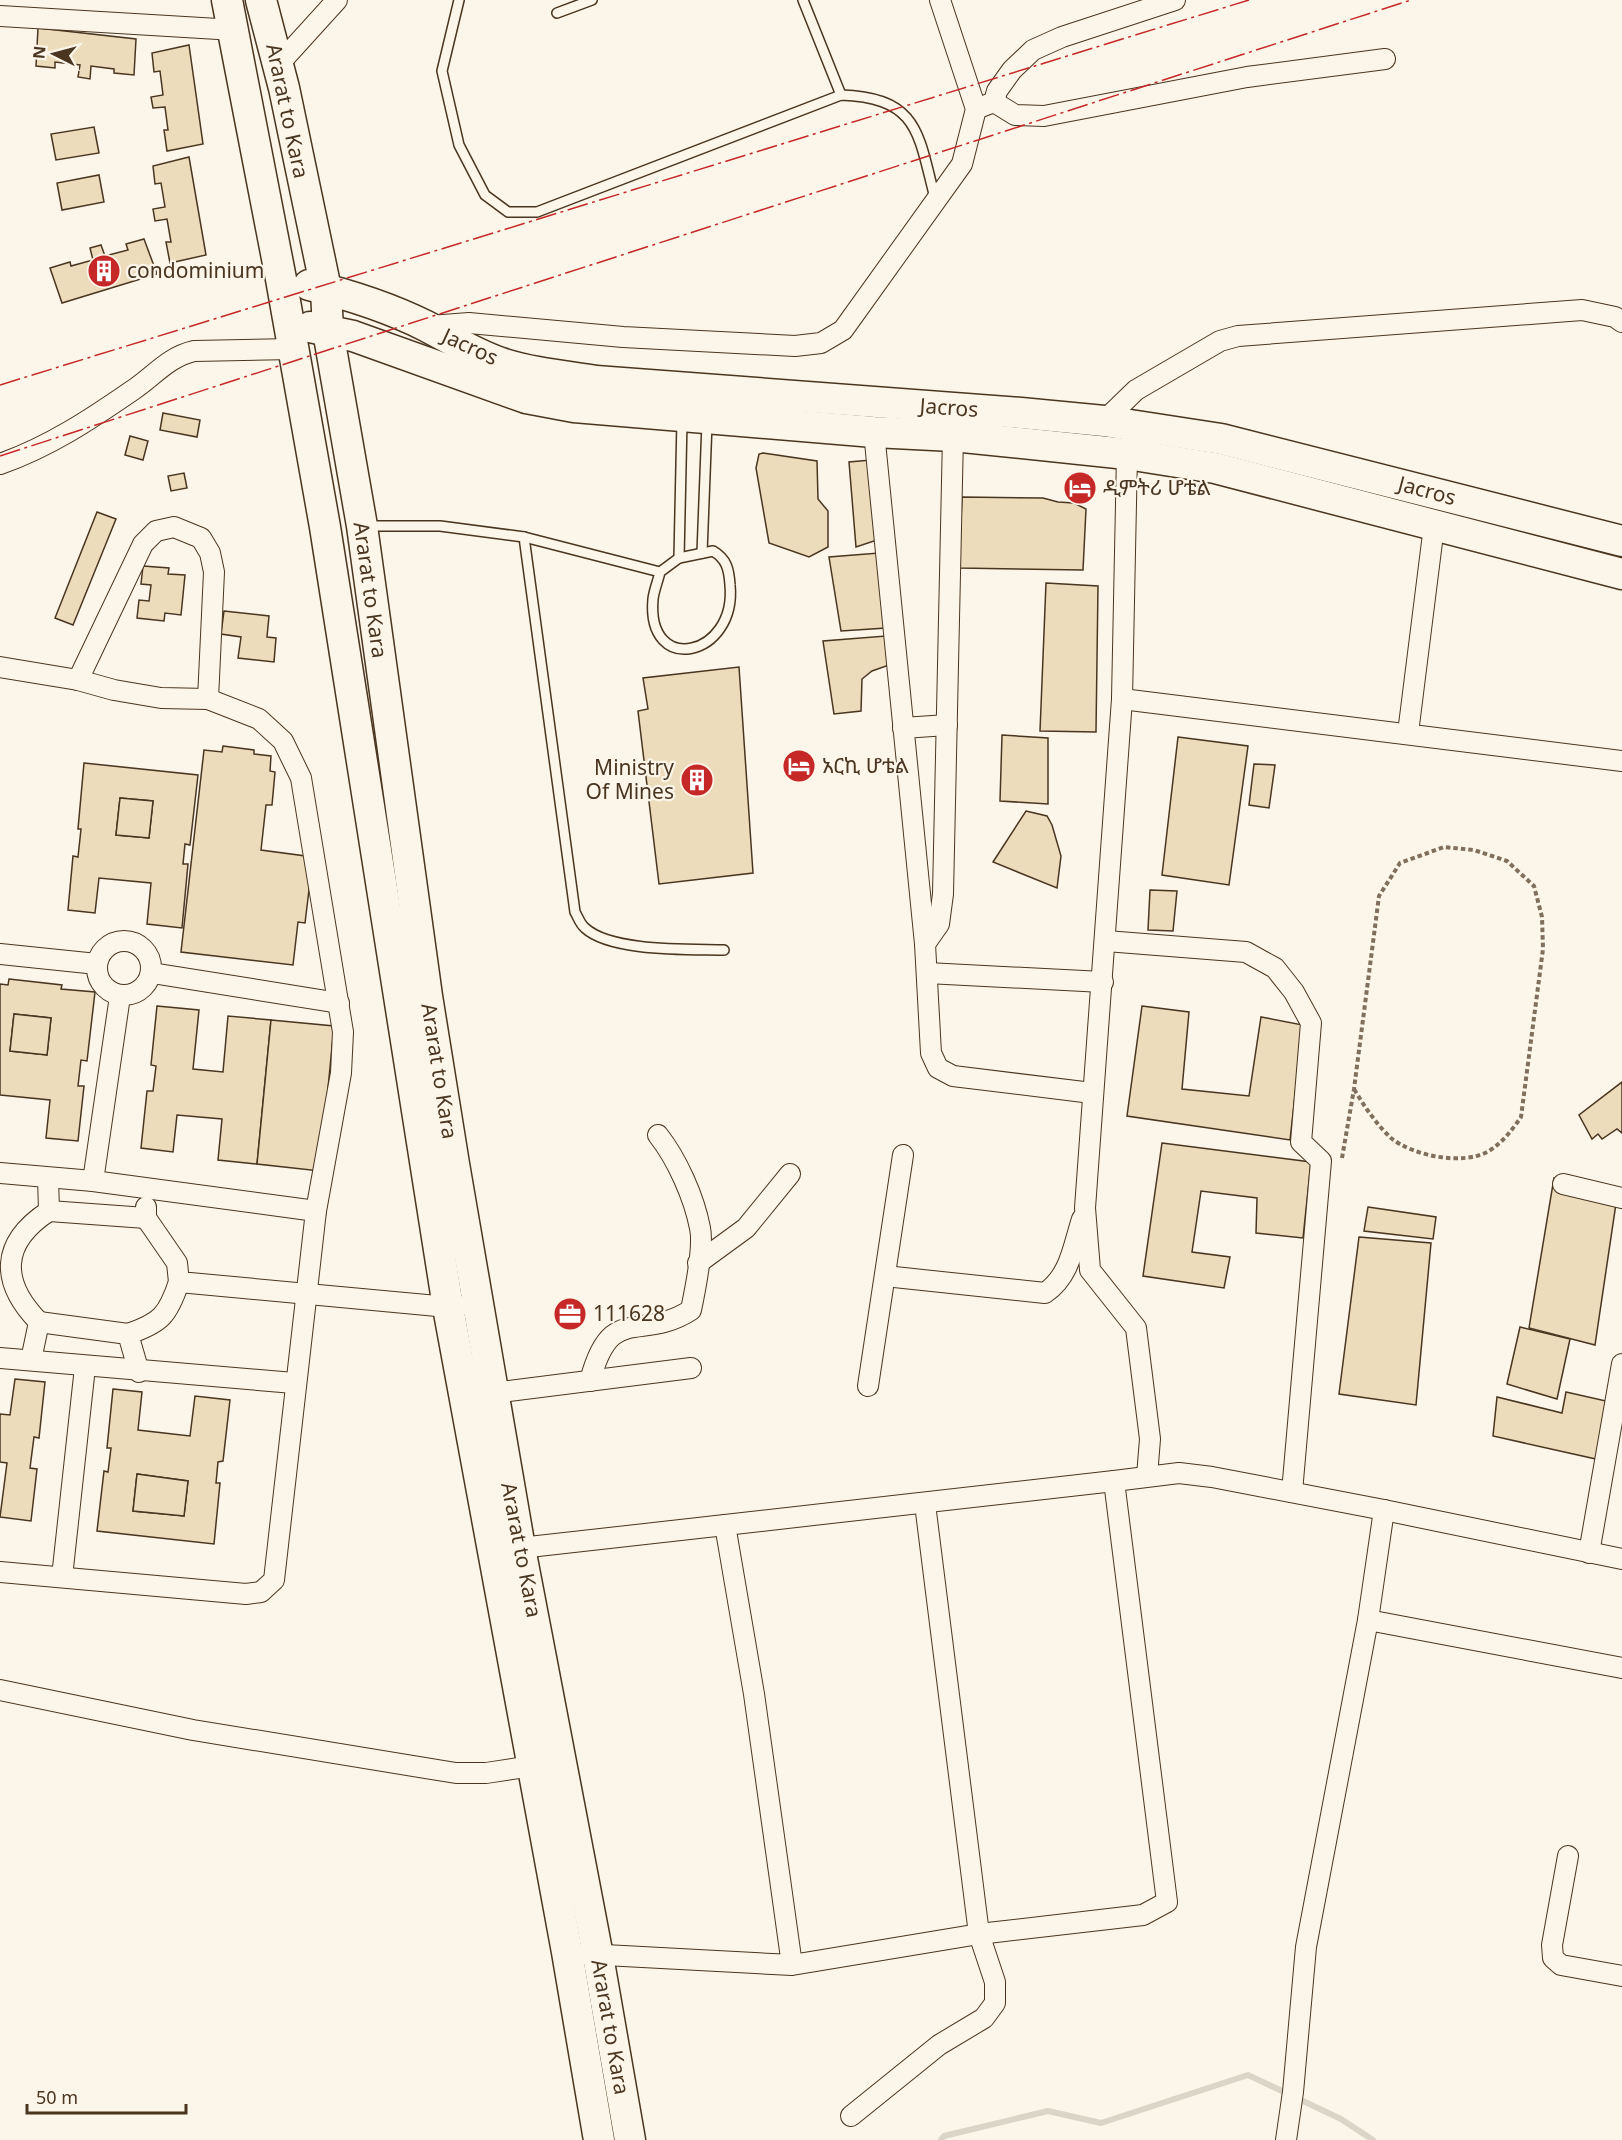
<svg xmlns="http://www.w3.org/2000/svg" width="1622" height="2140" font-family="'Noto Sans','Noto Sans Ethiopic',sans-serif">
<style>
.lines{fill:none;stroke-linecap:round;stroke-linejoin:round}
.stream{stroke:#dcd4c6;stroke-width:6}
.building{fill:#ecdcbc;stroke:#4a3520;stroke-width:1.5;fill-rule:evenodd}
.service-casing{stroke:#4a3520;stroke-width:12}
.minor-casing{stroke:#4a3520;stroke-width:22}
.primary-casing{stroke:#4a3520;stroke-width:33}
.path{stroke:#7f6f5c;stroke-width:4;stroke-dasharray:4.5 3;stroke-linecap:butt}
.service{stroke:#fbf6e9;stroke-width:9}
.minor{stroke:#fbf6e9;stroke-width:20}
.primary{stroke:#fbf6e9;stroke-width:30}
.power{stroke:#c62828;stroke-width:1.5;stroke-dasharray:21 4.5 3 4.5;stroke-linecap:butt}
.labels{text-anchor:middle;stroke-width:4.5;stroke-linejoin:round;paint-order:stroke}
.street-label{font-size:21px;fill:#4a3520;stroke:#fbf6e9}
.poi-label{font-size:21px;fill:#4a3520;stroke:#fbf6e9;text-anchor:start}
</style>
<rect width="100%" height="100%" fill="#fbf6e9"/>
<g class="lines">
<path class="stream" d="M 941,2140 L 944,2136 L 1048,2111 L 1101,2123 L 1248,2075 L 1341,2119 L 1373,2140"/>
</g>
<g class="building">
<path d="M 38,28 L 136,39 L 134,75 L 114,73 L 114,69 L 91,66 L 90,79 L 78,77 L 80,65 L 55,62 L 55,68 L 36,66 Z"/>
<path d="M 189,45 L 203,144 L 167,151 L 164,130 L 168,130 L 165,107 L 153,108 L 151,97 L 163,95 L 160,71 L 154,72 L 152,53 Z"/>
<path d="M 94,127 L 99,153 L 56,160 L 51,134 Z"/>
<path d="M 189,157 L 206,255 L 170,263 L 166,242 L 171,242 L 167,219 L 155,221 L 153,209 L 165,207 L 161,183 L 155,184 L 153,166 Z"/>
<path d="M 99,175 L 104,202 L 62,210 L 57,183 Z"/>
<path d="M 144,239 L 157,274 L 62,303 L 50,268 L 70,262 L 71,266 L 93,260 L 90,248 L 101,245 L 105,256 L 128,250 L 126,244 Z"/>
<path d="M 163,413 L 200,420 L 197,437 L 160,430 Z"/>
<path d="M 130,436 L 148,441 L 143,460 L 125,455 Z"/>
<path d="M 763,453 L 817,461 L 818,499 L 828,511 L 828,547 L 809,557 L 769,543 L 756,468 L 759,454 Z"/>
<path d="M 871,460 L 877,540 L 856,547 L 849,462 Z"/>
<path d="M 184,473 L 187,488 L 171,491 L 168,476 Z"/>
<path d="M 962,497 L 1043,498 L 1058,502 L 1074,503 L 1086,509 L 1083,570 L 959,568 Z"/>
<path d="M 97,512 L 116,519 L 73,625 L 55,618 Z"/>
<path d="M 879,553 L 886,628 L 841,631 L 829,557 Z"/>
<path d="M 143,566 L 169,568 L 168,574 L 185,575 L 181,615 L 165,613 L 164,621 L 137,618 L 139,600 L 149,601 L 151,585 L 141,584 Z"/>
<path d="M 1046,583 L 1098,586 L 1096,732 L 1040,731 Z"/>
<path d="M 224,611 L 269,616 L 267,637 L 276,638 L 274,662 L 238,658 L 241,637 L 221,634 Z"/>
<path d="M 886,636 L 889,665 L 872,671 L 862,679 L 861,711 L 834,714 L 823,641 Z"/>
<path d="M 739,667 L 753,873 L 659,884 L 638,711 L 648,709 L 643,678 Z"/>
<path d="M 1002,735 L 1048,738 L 1048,804 L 1000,801 Z"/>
<path d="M 1178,737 L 1248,746 L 1229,885 L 1162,875 Z"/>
<path d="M 223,746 L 254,750 L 254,754 L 271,756 L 270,771 L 275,772 L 272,805 L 266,805 L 261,850 L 313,857 L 305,923 L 298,922 L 293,965 L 181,952 L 204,750 L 222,752 Z"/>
<path d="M 84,763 L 198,775 L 190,845 L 185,844 L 183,864 L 188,864 L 182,928 L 147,924 L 151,883 L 99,878 L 95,913 L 68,910 L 73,856 L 78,857 L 81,829 L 78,829 ZM 120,798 L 153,801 L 149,838 L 116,835 Z"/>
<path d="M 1254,764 L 1275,765 L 1269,808 L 1249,805 Z"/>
<path d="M 120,798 L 153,801 L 149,838 L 116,835 Z"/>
<path d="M 1026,811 L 1047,816 L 1052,825 L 1061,856 L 1057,888 L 993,862 Z"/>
<path d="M 1150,890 L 1177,891 L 1173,931 L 1148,930 Z"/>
<path d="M 9,979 L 62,985 L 61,989 L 95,992 L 87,1061 L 81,1060 L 78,1086 L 84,1086 L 78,1141 L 46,1138 L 50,1100 L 0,1095 L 0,984 L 8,985 ZM 14,1014 L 51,1018 L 47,1055 L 10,1051 Z"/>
<path d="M 157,1006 L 199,1010 L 193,1069 L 223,1072 L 228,1016 L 271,1020 L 257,1164 L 218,1160 L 222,1119 L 177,1115 L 173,1152 L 141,1148 L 147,1091 L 153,1091 L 156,1066 L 151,1065 Z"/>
<path d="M 1142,1006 L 1189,1012 L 1182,1089 L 1249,1096 L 1261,1017 L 1303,1025 L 1290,1140 L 1127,1116 Z"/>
<path d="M 14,1014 L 51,1018 L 47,1055 L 10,1051 Z"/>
<path d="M 271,1020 L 334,1026 L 320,1171 L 257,1164 Z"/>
<path d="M 1622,1082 L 1622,1133 L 1617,1129 L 1602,1139 L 1598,1134 L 1592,1139 L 1579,1115 Z"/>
<path d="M 1162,1143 L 1311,1162 L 1303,1238 L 1256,1233 L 1257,1198 L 1201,1191 L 1192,1252 L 1230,1257 L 1224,1288 L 1143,1276 Z"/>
<path d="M 1554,1178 L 1618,1190 L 1595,1345 L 1529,1328 Z"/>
<path d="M 1368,1207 L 1436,1217 L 1433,1239 L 1364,1231 Z"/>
<path d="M 1359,1237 L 1431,1243 L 1416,1405 L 1339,1394 Z"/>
<path d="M 1520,1327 L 1570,1339 L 1557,1399 L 1507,1384 Z"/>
<path d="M 15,1379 L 45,1382 L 39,1438 L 34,1437 L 30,1468 L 37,1469 L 31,1521 L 0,1517 L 7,1463 L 0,1462 L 0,1414 L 10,1415 Z"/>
<path d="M 113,1389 L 142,1392 L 138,1430 L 190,1436 L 195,1396 L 230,1400 L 223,1461 L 218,1462 L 216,1483 L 220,1483 L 214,1544 L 97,1531 L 104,1471 L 108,1472 L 111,1448 L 107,1448 ZM 137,1474 L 188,1481 L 184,1516 L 133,1511 Z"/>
<path d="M 1566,1392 L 1615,1403 L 1605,1461 L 1493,1436 L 1497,1397 L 1562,1413 Z"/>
<path d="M 137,1474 L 188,1481 L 184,1516 L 133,1511 Z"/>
</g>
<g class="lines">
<defs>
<g id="service">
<path d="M 459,0 L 442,71 L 459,145 L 485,195 L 508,212 L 537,212 L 841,95 C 919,98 918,133 935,198"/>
<path d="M 803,0 L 841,95"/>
<path d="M 557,13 L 592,0"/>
<path d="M 367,526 L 440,526 L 524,537 L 575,912 C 578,917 580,924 585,928 C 611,952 689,949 724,950"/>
<path d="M 524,537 L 660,572 L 679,558 L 713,551 C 727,559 729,570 730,585 C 737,657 646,677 653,599 C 654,590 658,581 660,572"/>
<path d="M 702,553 L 707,423"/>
<path d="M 679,558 L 682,420"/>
</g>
<g id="minor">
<path d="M 0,16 L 235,30"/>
<path d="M 278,65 L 337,0"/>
<path d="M 994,102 L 1015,115 L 1044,116 L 1247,77 L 1385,59"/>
<path d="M 981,107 L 994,102 L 997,91 L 1012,70 L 1033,50 L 1062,37 L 1175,0"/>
<path d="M 430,326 L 469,323 L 623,337 L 795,346 L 821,343 L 843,330 L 962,164 L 976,109 L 940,0"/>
<path d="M 1104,421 L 1136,390 L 1220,341 L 1238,336 L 1582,310 L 1615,317 L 1622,322"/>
<path d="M 874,432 L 925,944 L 931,1053 L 938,1068 L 953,1076 L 1092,1093"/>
<path d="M 1127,454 L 1122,699 L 1085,1208 L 1090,1270 L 1136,1328 L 1150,1439 L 1147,1476"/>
<path d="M 0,464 C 49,447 91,419 133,390 C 154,376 168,357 194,351 L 293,349"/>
<path d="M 0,667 L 78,680 L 114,690 L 161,698 L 208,699 L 259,719 L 283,741 L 301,778 L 343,1032 L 341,1073 L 316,1211 L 274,1580 L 261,1592 L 246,1594 L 0,1572"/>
<path d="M 78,680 L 143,544 L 156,531 L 174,527 L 201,538 L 210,553 L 214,572 L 208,699"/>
<path d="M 1122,699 L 1622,761"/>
<path d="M 903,728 L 947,725"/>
<path d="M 1408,733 L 1434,526"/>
<circle cx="124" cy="968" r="27"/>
<path d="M 1106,941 L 1246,952 L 1275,968 L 1294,992 L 1311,1023 L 1301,1142 L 1321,1161 L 1292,1492"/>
<path d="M 925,944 L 939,924 L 943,894 L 953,436"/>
<path d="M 0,954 L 97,964"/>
<path d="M 152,973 L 339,1003"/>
<path d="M 927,973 L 1103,982"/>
<path d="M 0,1173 L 93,1181 L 316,1211"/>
<path d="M 93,1181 L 120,996"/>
<path d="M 1563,1184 L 1622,1198"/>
<path d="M 49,1211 L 146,1218 L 146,1207"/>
<path d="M 146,1218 L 177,1263 L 179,1282 L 448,1307 L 459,1306"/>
<path d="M 698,1263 L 746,1228 L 790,1174"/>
<path d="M 885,1276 L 1045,1293 C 1070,1276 1073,1247 1082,1219"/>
<path d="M 39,1322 C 0,1282 0,1243 49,1211 L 48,1178"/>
<path d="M 128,1334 C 161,1323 168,1315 179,1282"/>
<path d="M 0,1358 L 294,1383"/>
<path d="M 31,1360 L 39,1322 L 128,1334 L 139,1372"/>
<path d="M 590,1381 C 611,1301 640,1343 691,1310 C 695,1291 704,1247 700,1228 C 694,1197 677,1159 658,1135"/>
<path d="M 868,1386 L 903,1155"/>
<path d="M 493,1393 L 691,1368"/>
<path d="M 1114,1481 L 1179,1473 L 1212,1477 L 1384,1510 L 1622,1559"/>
<path d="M 520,1548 L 725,1525"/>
<path d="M 1589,1553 L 1622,1364"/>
<path d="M 62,1577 L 85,1367"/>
<path d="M 1368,1620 L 1622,1668"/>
<path d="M 0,1690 L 193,1730 L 456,1773 L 486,1773 L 532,1766"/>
<path d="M 1568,1856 L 1552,1945 L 1553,1958 L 1561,1965 L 1622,1976"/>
<path d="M 586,1954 L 792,1965 L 979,1934 L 1143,1915 L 1167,1902 L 1114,1481 L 725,1525 L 754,1694 L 792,1965"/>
<path d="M 851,2116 L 939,2045 L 984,2018 L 995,2003 L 995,1982 L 979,1934 L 925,1504"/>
<path d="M 1286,2140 L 1293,2092 L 1306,1947 L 1368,1620 L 1384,1510"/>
</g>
<g id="primary">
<path d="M 227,0 L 281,279 L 325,527 L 448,1307 L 567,1952 L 599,2140"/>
<path d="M 261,0 L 284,88 L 326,289 L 328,331 L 362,526 L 427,996 L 454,1164 L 520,1548 L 598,1956 L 630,2140"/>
<path d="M 309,285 C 350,295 388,307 426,326 C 451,339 474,354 501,363 C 532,373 564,376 596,381 L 1021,413 L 1104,421 L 1221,439 L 1622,541"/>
<path d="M 310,327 L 353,336 L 526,398 L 574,407 L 874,432 L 953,436 L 1127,454 L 1215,468 L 1622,574"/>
</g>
</defs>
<use href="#service" class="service-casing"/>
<use href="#minor" class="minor-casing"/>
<use href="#primary" class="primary-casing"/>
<path class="path" d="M 1342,1158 L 1354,1089 L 1379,896 L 1400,863 L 1444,847 L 1474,850 L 1507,861 L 1534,886 L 1542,917 L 1543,949 L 1521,1117 C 1512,1130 1503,1142 1489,1151 C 1463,1166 1413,1156 1391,1138 C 1377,1125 1364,1106 1354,1089"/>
<use href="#service" class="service"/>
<use href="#minor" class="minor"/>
<use href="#primary" class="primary"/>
<g class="power">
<path d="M 0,385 L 1249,0"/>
<path d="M 0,456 L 1411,0"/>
</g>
</g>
<defs>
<symbol id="building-disc" viewBox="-11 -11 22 22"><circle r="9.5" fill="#c62828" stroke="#fbf6e9"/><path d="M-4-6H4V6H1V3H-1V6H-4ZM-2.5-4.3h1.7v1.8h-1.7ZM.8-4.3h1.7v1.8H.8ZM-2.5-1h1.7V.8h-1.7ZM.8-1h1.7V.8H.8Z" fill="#fff"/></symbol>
<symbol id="hotel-disc" viewBox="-11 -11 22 22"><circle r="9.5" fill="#c62828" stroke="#fbf6e9"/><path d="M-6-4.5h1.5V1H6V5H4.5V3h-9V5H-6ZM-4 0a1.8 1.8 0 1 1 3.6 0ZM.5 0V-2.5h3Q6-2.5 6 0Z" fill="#fff"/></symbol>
<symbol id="office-disc" viewBox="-11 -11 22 22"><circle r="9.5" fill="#c62828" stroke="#fbf6e9"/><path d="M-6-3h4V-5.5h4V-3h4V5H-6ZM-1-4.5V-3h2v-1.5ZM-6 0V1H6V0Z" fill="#fff"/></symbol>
</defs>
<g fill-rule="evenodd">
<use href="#building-disc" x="85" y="252" width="38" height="38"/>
<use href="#hotel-disc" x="1061" y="469" width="38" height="38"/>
<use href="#hotel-disc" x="780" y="747" width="38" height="38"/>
<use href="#building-disc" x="678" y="761" width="38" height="38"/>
<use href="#office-disc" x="551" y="1295" width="38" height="38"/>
</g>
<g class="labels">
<g class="street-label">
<text transform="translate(287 111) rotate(78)" y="7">Ararat to Kara</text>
<text transform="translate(470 347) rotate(25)" y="7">Jacros</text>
<text transform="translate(949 408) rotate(4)" y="7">Jacros</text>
<text transform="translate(1427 491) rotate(15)" y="7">Jacros</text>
<text transform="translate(370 590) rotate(82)" y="7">Ararat to Kara</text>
<text transform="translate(439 1071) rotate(81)" y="7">Ararat to Kara</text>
<text transform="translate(521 1550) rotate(79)" y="7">Ararat to Kara</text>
<text transform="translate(610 2027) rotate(80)" y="7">Ararat to Kara</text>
</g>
<g class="poi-label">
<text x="127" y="278">condominium</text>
<text x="1103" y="495">ዲምትሪ ሆቴል</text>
<text x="822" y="773">አርኪ ሆቴል</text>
<text x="674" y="775" text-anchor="end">Ministry<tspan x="674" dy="24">Of Mines</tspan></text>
<text x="593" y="1321">111628</text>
</g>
</g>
<g transform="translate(54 54) rotate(276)" stroke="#fbf6e9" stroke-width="4.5" paint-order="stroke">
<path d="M0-4.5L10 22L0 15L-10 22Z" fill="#4a3520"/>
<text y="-9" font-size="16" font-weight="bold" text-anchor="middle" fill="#4a3520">N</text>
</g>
<path d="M27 2104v9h159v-9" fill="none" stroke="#4a3520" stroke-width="3"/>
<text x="36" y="2104" font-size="18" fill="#4a3520" stroke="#fbf6e9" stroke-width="4.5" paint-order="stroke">50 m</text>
</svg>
